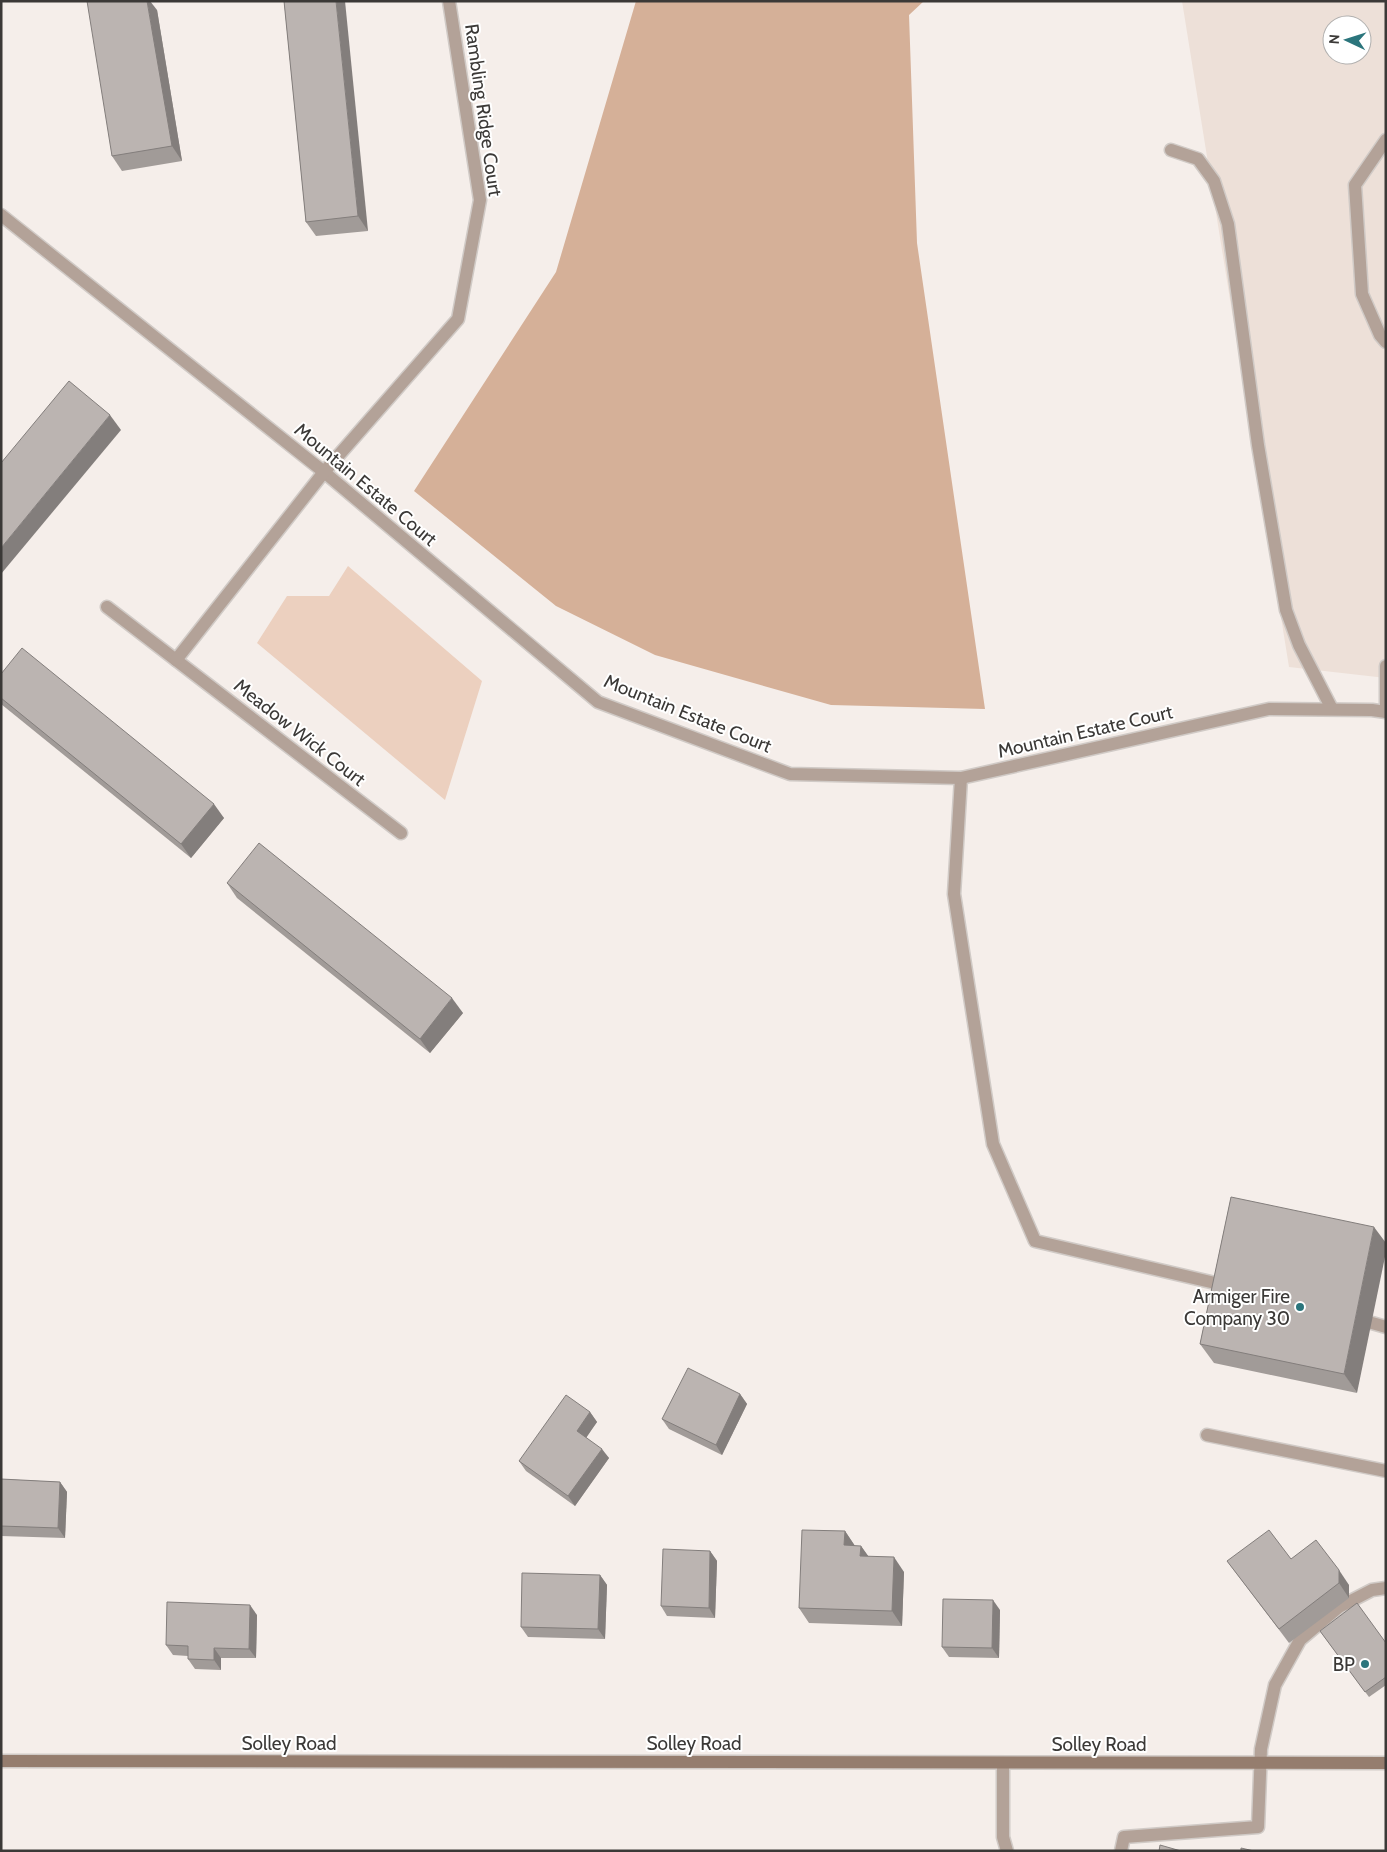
<svg xmlns="http://www.w3.org/2000/svg" width="1387" height="1852" font-family="Cabin,sans-serif">
<style>
.built{fill:#ede0d8;fill-rule:evenodd}
.green{fill:#ecd0bf}
.forest{fill:#d5b098}
.lines{fill:none;stroke-linecap:round;stroke-linejoin:round}
.service-casing{stroke:#d0cac6;stroke-width:15}
.minor-casing{stroke:#d0cac6;stroke-width:15}
.secondary-casing{stroke:#d0cac6;stroke-width:15}
.service{stroke:#b3a298;stroke-width:12}
.minor{stroke:#b3a298;stroke-width:12}
.secondary{stroke:#957d6e;stroke-width:12}
.wall{fill:#a19b98}
.shaded-wall{fill:#837e7c}
.building{fill:#bbb4b1;stroke:#837e7c}
.poi-dot{fill:#2b757c;stroke:#fff;stroke-width:2}
.labels{text-anchor:middle;stroke-width:4;stroke-linejoin:round;paint-order:stroke}
.street-label{font-size:19px;fill:#3b3937;stroke:#fff}
.poi-label{font-size:19px;fill:#3b3937;stroke:#fff;text-anchor:end}
</style>
<rect width="100%" height="100%" fill="#f5eeea"/>
<path class="built" d="M 1182,1 L 1386,1 L 1386,678 L 1289,667 ZM 1332,25 L 1362,25 L 1362,55 L 1332,55 Z"/>
<path class="green" d="M 348,566 L 482,681 L 445,800 L 257,643 L 287,596 L 329,596 Z"/>
<path class="forest" d="M 636,1 L 924,1 L 909,15 L 917,243 L 985,709 L 831,705 L 655,655 L 556,606 L 414,491 L 556,272 Z"/>
<g class="lines">
<defs>
<g id="service">
<path d="M 1386,140 L 1355,185 L 1362,294 L 1380,335 L 1386,342"/>
<path d="M 1171,150 L 1198,159 L 1214,181 L 1228,224 L 1258,445 L 1286,610 L 1299,645 L 1332,709"/>
<path d="M 1386,712 L 1386,666"/>
<path d="M 961,778 L 954,894 L 993,1144 L 1035,1241 L 1215,1283"/>
<path d="M 1365,1321 L 1386,1327"/>
<path d="M 1207,1435 L 1386,1471"/>
<path d="M 1003,1763 L 1003,1837 L 1007,1851"/>
<path d="M 1121,1851 L 1124,1837 L 1258,1827 L 1261,1749 L 1275,1685 L 1300,1640 L 1339,1607 L 1372,1590 L 1386,1588"/>
</g>
<g id="minor">
<path d="M 1,215 L 324,472 L 598,702 L 790,774 L 961,778 L 1269,709 L 1372,710 L 1386,712"/>
<path d="M 107,607 L 401,833"/>
<path d="M 176,660 L 324,472 L 458,319 L 480,200 L 449,1"/>
</g>
<path id="secondary" d="M 1,1761 L 1386,1763"/>
</defs>
<use href="#service" class="service-casing"/>
<use href="#minor" class="minor-casing"/>
<use href="#secondary" class="secondary-casing"/>
<use href="#service" class="service"/>
<use href="#minor" class="minor"/>
<use href="#secondary" class="secondary"/>
</g>
<g class="wall">
<path d="M 284,1 L 368,231 L 316,236 L 306,222 Z"/>
<path d="M 157,10 L 182,161 L 122,171 L 112,156 Z"/>
<path d="M 1,674 L 224,818 L 191,858 L 1,704 Z"/>
<path d="M 227,883 L 463,1013 L 430,1053 L 237,898 Z"/>
<path d="M 1231,1197 L 1357,1393 L 1214,1363 L 1200,1344 Z"/>
<path d="M 740,1394 L 747,1404 L 722,1455 L 669,1429 L 662,1419 Z"/>
<path d="M 590,1412 L 597,1422 L 586,1437 L 609,1458 L 575,1506 L 526,1471 L 519,1461 Z"/>
<path d="M 1,1479 L 60,1482 L 67,1492 L 65,1538 L 1,1536 Z"/>
<path d="M 845,1531 L 855,1546 L 861,1546 L 868,1556 L 904,1572 L 902,1626 L 809,1623 L 799,1608 Z"/>
<path d="M 710,1551 L 717,1561 L 715,1618 L 667,1616 L 661,1606 Z"/>
<path d="M 1291,1559 L 1349,1585 L 1349,1598 L 1289,1643 L 1227,1561 Z"/>
<path d="M 600,1575 L 607,1585 L 605,1639 L 528,1637 L 521,1627 Z"/>
<path d="M 1000,1610 L 999,1658 L 949,1657 L 942,1647 Z"/>
<path d="M 257,1615 L 256,1658 L 221,1658 L 221,1670 L 195,1669 L 188,1659 L 188,1656 L 173,1655 L 166,1645 Z"/>
<path d="M 1320,1631 L 1386,1643 L 1386,1685 L 1369,1697 Z"/>
</g>
<g class="shaded-wall">
<path d="M 147,1 L 150,1 L 157,10 L 182,161 L 172,146 Z"/>
<path d="M 336,1 L 345,1 L 368,231 L 358,216 Z"/>
<path d="M 110,415 L 121,430 L 1,574 L 1,548 Z"/>
<path d="M 214,804 L 224,818 L 191,858 L 181,844 Z"/>
<path d="M 452,998 L 463,1013 L 430,1053 L 420,1039 Z"/>
<path d="M 1374,1227 L 1386,1243 L 1386,1252 L 1357,1393 L 1344,1374 Z"/>
<path d="M 740,1394 L 747,1404 L 722,1455 L 716,1445 Z"/>
<path d="M 590,1412 L 597,1422 L 584,1441 L 577,1431 Z"/>
<path d="M 602,1449 L 609,1458 L 575,1506 L 568,1496 Z"/>
<path d="M 60,1482 L 67,1492 L 65,1538 L 58,1528 Z"/>
<path d="M 845,1531 L 855,1546 L 844,1545 Z"/>
<path d="M 861,1546 L 871,1560 L 860,1556 Z"/>
<path d="M 710,1551 L 717,1561 L 715,1618 L 709,1608 Z"/>
<path d="M 894,1557 L 904,1572 L 902,1626 L 892,1611 Z"/>
<path d="M 1339,1570 L 1349,1585 L 1349,1598 L 1339,1583 Z"/>
<path d="M 600,1575 L 607,1585 L 605,1639 L 598,1629 Z"/>
<path d="M 993,1600 L 1000,1610 L 999,1658 L 992,1648 Z"/>
<path d="M 250,1605 L 257,1615 L 256,1658 L 249,1649 Z"/>
<path d="M 214,1648 L 221,1658 L 221,1670 L 214,1660 Z"/>
</g>
<g class="building">
<path d="M 87,1 L 147,1 L 172,146 L 112,156 Z"/>
<path d="M 284,1 L 336,1 L 358,216 L 306,222 Z"/>
<path d="M 69,381 L 110,415 L 1,548 L 1,463 Z"/>
<path d="M 22,648 L 214,804 L 181,844 L 1,698 L 1,674 Z"/>
<path d="M 259,843 L 452,998 L 420,1039 L 227,883 Z"/>
<path d="M 1231,1197 L 1374,1227 L 1344,1374 L 1200,1344 Z"/>
<path d="M 688,1368 L 740,1394 L 716,1445 L 662,1419 Z"/>
<path d="M 566,1395 L 590,1412 L 577,1431 L 602,1449 L 568,1496 L 519,1461 Z"/>
<path d="M 1,1479 L 60,1482 L 58,1528 L 1,1526 Z"/>
<path d="M 802,1530 L 845,1531 L 844,1545 L 861,1546 L 860,1556 L 894,1557 L 892,1611 L 799,1608 Z"/>
<path d="M 1269,1530 L 1291,1559 L 1316,1540 L 1339,1570 L 1339,1583 L 1279,1629 L 1227,1561 Z"/>
<path d="M 663,1549 L 710,1551 L 709,1608 L 661,1606 Z"/>
<path d="M 522,1573 L 600,1575 L 598,1629 L 521,1627 Z"/>
<path d="M 943,1599 L 993,1600 L 992,1648 L 942,1647 Z"/>
<path d="M 167,1602 L 250,1605 L 249,1649 L 214,1648 L 214,1660 L 188,1659 L 188,1646 L 166,1645 Z"/>
<path d="M 1357,1603 L 1386,1643 L 1386,1677 L 1365,1692 L 1320,1631 Z"/>
<path d="M 1160,1845 L 1181,1851 L 1159,1851 Z"/>
<path d="M 1241,1848 L 1254,1851 L 1241,1851 Z"/>
</g>
<g class="poi-dot">
<circle cx="1300" cy="1307" r="5"/>
<circle cx="1365" cy="1664" r="5"/>
</g>
<g class="labels">
<g class="street-label">
<text transform="translate(484 110) rotate(82)" y="7">Rambling Ridge Court</text>
<text transform="translate(366 484) rotate(40)" y="7">Mountain Estate Court</text>
<text transform="translate(688 713) rotate(22)" y="7">Mountain Estate Court</text>
<text transform="translate(1085 731) rotate(-13)" y="7">Mountain Estate Court</text>
<text transform="translate(300 732) rotate(38)" y="7">Meadow Wick Court</text>
<text x="289" y="1750">Solley Road</text>
<text x="694" y="1750">Solley Road</text>
<text x="1099" y="1751">Solley Road</text>
</g>
<g class="poi-label">
<text x="1290" y="1303">Armiger Fire<tspan x="1290" dy="22">Company 30</tspan></text>
<text x="1355" y="1671">BP</text>
</g>
</g>
<rect width="1387" height="1852" fill="none" stroke="#3b3937" stroke-width="5"/>
<g transform="translate(1347 40) rotate(274)"><circle r="24" fill="#ffffff" stroke="#b1b0af"/>
<path d="M0-4L9 19L0 12L-9 19Z" fill="#2b757c"/>
<text y="-8" font-size="14" font-weight="bold" text-anchor="middle" fill="#3b3937">N</text>
</g>
</svg>
